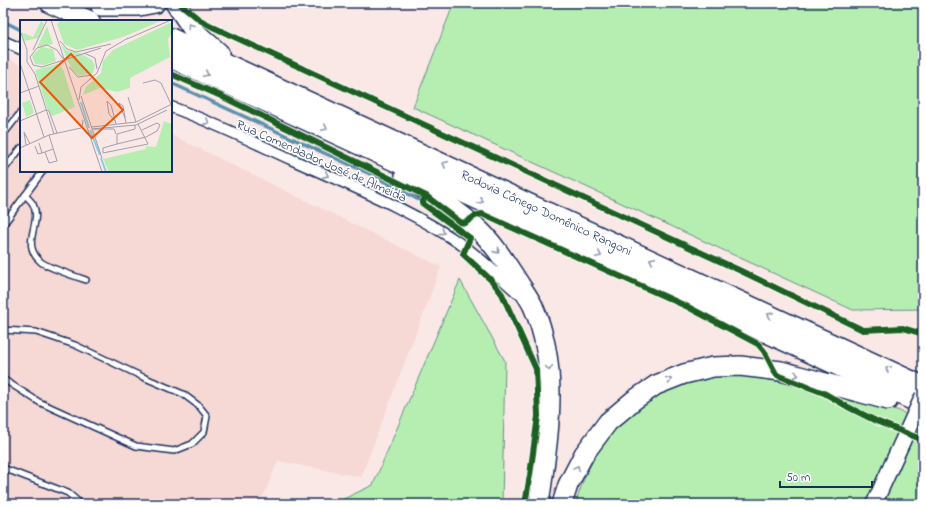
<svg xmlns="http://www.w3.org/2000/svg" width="926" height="507" font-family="'Indie Flower',sans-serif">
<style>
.built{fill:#f6d8d5}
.green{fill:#b6eeb2;stroke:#688e88}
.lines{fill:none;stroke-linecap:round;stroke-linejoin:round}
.stream{stroke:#5b8faf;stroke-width:3.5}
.lane-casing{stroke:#1b2f5e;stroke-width:8}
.street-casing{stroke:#1b2f5e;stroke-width:13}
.highway-casing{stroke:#1b2f5e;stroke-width:22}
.lane{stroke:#fff;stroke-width:5}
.street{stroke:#fff;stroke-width:10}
.highway{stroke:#fff;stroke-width:19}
.secondary-bridge-casing{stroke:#1b2f5e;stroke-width:18;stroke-linecap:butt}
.secondary-bridge{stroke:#fff;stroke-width:15}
.cycleway-casing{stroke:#fff;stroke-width:8}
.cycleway{stroke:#1b5e20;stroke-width:6}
.oneway{stroke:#8d97ae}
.labels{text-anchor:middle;stroke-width:3.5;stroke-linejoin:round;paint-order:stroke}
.street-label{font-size:13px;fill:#1b2f5e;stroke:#fff}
.inset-river{fill:none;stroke:#85cfe5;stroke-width:2}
.inset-road{fill:none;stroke:#a19eb0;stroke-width:1}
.view{fill:#e8590c;fill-opacity:0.15;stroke:#e8590c;stroke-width:2}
.inset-edge{fill:none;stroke:#1b2f5e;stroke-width:2}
</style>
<rect width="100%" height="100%" fill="#fae8e6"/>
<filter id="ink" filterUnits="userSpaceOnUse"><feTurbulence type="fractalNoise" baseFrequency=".025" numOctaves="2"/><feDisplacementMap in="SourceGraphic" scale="8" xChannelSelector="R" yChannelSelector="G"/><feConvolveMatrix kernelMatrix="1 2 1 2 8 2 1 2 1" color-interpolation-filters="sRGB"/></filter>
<g filter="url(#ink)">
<path class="built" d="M 3,57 L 21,65 L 21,171 L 171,171 L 171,135 L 441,267 L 361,477 L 278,461 L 260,504 L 3,504 Z"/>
<g class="green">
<path d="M 454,3 L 923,3 L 923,309 L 853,310 L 413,107 Z"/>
<path d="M 460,280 L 505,361 L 502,504 L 333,504 L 373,485 Z"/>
<path d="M 734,375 L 772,380 L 897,410 L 923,421 L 923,504 L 576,504 C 587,452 634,397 686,382 C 702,377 718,376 734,375 Z"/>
</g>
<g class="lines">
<g class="stream">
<path d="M 3,21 L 21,30"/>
<path d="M 171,83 L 370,174 L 419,200"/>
</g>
<defs>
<g id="lane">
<path d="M 3,135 L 21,112"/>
<path d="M 3,171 L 21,148"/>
<path d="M 25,195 C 28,198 31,201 33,204 C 43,224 19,243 41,262 C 47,267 77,277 86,280"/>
<path d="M 3,225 L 43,171"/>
<path d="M 3,330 L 36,332 L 75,345 L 143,377 L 183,394 L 199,406 L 207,416 L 204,432 L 192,444 L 174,451 L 136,446 L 39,402 L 3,379"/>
<path d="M 3,468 L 68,493 L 81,504"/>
</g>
<g id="street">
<path d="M 3,41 L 21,49"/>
<path d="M 171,107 C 213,122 253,142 293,160 C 351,186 413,210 465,247 C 484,261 501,278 518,293"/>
</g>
<g id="highway">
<path d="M 50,3 L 90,21"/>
<path d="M 175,3 L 194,31 L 219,53"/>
<path d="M 101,6 L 139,6 L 155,3"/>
<path id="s1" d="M 171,38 L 923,386"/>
<path d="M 171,58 L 923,405"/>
<path d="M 405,175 C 429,193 454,207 476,227 C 492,241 504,260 515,277 C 521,287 528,296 533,306 C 561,370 548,438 539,504"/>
<path d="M 562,504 L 568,485 L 584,454 L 608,422 L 634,400 L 656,385 L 684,374 L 713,367 L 740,366 L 781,371 L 888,400"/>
</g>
</defs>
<use href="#lane" class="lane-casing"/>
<use href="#street" class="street-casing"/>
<use href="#highway" class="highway-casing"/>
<use href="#lane" class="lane"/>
<use href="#street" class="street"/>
<use href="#highway" class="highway"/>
<defs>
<path id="secondary-bridge" d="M 874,504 L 923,396"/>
</defs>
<use href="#secondary-bridge" class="secondary-bridge-casing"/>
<use href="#secondary-bridge" class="secondary-bridge"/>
<defs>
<g id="cycleway">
<path d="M 179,3 L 200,20 L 215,28 L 741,271 L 863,330 L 903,328 L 923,334"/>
<path d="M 171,74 L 221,96 L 426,196 L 460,222 L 465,223 L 475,216 L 482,214 L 688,307 L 758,344 L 764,351 L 776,374 L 779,376 L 824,393 L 848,407 L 876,421 L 923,440"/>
<path d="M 426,196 L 422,203 L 470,238 L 463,254 L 492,281 L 502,294 L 536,369 L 538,416 L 530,475 L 525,504"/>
</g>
</defs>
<use href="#cycleway" class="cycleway-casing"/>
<use href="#cycleway" class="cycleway"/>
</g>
<defs><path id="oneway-chevron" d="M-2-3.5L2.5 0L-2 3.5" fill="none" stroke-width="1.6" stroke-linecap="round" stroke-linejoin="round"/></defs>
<g class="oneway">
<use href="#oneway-chevron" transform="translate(190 26) rotate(-127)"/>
<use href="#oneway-chevron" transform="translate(206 74) rotate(25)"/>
<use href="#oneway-chevron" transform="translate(207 122) rotate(24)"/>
<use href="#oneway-chevron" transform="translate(325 128) rotate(25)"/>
<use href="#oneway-chevron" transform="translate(445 164) rotate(-155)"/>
<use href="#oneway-chevron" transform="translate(326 175) rotate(24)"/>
<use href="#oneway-chevron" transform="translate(481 201) rotate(25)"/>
<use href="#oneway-chevron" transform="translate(442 232) rotate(32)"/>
<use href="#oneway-chevron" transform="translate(497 251) rotate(51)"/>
<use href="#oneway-chevron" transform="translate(599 255) rotate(25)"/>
<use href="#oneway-chevron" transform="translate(652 260) rotate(-155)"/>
<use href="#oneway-chevron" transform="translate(770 315) rotate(-155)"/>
<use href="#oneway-chevron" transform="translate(549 368) rotate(85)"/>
<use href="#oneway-chevron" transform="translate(888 369) rotate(-155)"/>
<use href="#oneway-chevron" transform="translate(796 375) rotate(14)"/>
<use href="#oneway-chevron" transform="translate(669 380) rotate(-23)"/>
<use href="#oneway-chevron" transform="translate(577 468) rotate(-62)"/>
</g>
</g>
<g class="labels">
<g class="street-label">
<text transform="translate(322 160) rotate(24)" y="5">Rua Comendador José de Almeida</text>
<text dy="5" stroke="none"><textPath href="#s1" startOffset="414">Rodovia Cônego Domênico Rangoni</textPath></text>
</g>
</g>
<g transform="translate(20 20)">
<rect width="152" height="152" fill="#fae8e6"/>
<path d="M 42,0 L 143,0 L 103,17 L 57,30 L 44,24 L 37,4 ZM 21,1 L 24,4 L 18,18 L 5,21 L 1,12 L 13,17 ZM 152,2 L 152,13 L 148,19 L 150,37 L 110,58 L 110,68 L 97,72 L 80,68 L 63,75 L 66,67 L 81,53 L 83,41 L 93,30 ZM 27,6 L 33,24 L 17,27 L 24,13 ZM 41,25 L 48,31 L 60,33 L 72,40 L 75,46 L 73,53 L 59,56 L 52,50 ZM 21,27 L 33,29 L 36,41 L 24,45 L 15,44 L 12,36 ZM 38,44 L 43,49 L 55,87 L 32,96 L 27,88 L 15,50 ZM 10,80 L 14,93 L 6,97 L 2,83 ZM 144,101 L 152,104 L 152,152 L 89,152 L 83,139 L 126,129 L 126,126 L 136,127 Z" fill="#b6eeb2"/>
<path class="inset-river" d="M 61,82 L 69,108M 70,110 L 80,135M 81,138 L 86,152"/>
<path class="inset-road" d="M 31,0 L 82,152M 1,13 L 7,30 L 7,42 L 15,54 L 34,114M 107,19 L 151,0M 40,21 L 47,29 L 56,32 L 91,24M 13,30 L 27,0M 64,33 L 75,38 L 77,49M 10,37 L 13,45 L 22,47 L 81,28M 10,37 L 17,28 L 27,25 L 37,30 L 43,39M 0,43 L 24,117M 49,47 L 58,57 L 72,55M 123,63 L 135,60 L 141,63 L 151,84M 0,73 L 19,66M 61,76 L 82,138M 108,77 L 116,102M 59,80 L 61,67 L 77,53 L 86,31 L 108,18M 27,90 L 29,91 L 37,113M 105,98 L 99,83 L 103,86 L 106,103M 63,100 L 62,108 L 67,112M 0,101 L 26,90M 95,101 L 89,94 L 87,81 L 91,85 L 96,104M 115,105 L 115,109 L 97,114 L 97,124 L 83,128 L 83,133 L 128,124 L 118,104M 72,107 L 116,102 L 152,84M 72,109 L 116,105 L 147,90M 74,109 L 94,109 L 96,114M 19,123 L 22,133 L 33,129M 97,124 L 126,117 L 137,111 L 140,105 L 137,103 L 122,110M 6,125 L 4,112 L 10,124M 15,126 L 18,134 L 22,133M 0,128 L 29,115 L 61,108M 25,132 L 29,143 L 37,141 L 29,115"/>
<path class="view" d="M 51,34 L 103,90 L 72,118 L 20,62 Z"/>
<rect width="152" height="152" class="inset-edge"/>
</g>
<rect width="926" height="507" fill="none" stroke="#fff" stroke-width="16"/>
<rect x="8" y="8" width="910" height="491" fill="none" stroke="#1b2f5e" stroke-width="1.5" filter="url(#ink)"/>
<path d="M780 481v6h92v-6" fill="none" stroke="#1b2f5e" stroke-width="2"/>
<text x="786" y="481" font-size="12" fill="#1b2f5e" stroke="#ffffff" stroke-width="3" paint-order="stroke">50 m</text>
</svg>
